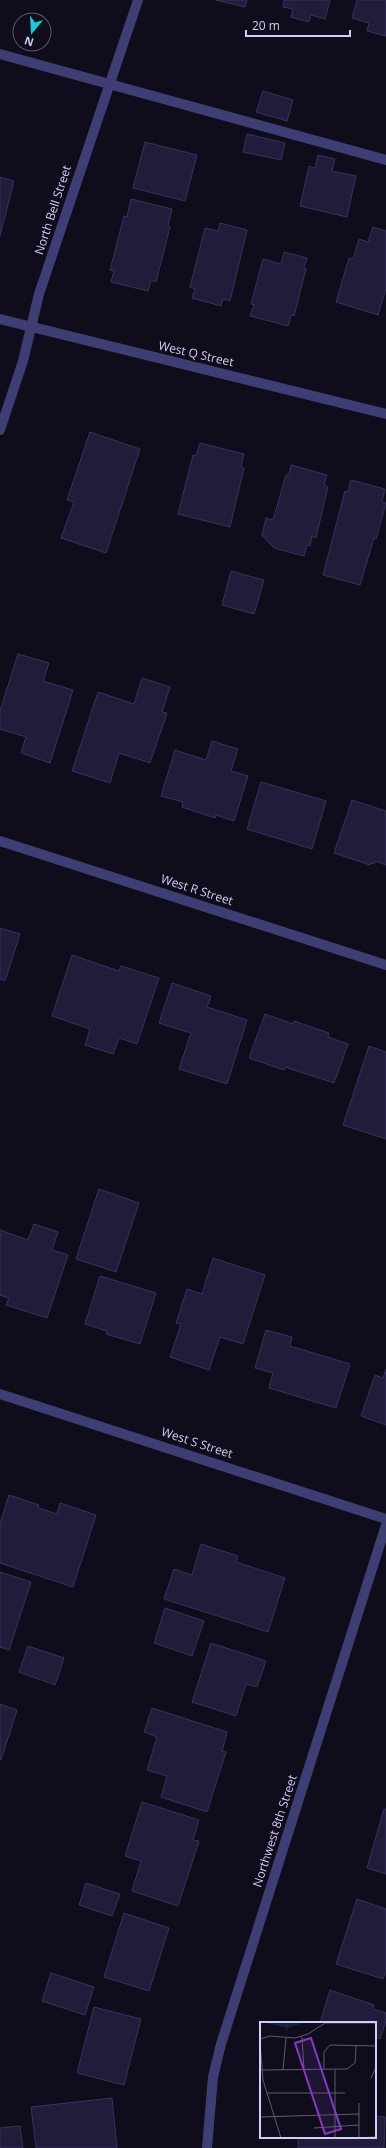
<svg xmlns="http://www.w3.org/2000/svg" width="386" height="2148" font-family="'Open Sans',sans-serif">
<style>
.building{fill:#211c39;stroke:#393162}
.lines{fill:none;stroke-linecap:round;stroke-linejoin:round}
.lane{stroke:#3e3e74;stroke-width:10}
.street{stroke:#3e3e74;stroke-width:10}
.labels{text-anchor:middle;stroke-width:4;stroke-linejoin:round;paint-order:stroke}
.street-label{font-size:12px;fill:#d1cdf9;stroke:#0f0d1b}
.inset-road{fill:none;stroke:#5d5a74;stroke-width:1}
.view{fill:#843cc5;fill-opacity:0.15;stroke:#843cc5;stroke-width:2}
.inset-edge{fill:none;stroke:#d1cdf9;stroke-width:2}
</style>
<rect width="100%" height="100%" fill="#0f0d1b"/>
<g class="building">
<path d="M 216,0 L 247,0 L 245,7 Z"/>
<path d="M 284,0 L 330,0 L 325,19 L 311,15 L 309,22 L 291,17 L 293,9 L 283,7 Z"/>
<path d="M 357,0 L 386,0 L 386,36 L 367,31 L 369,23 L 352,18 Z"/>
<path d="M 263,91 L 293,100 L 287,121 L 256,112 Z"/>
<path d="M 247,134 L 285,143 L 281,160 L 243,152 Z"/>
<path d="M 145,142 L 197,155 L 185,201 L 133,188 Z"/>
<path d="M 318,155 L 335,159 L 332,171 L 356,176 L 347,217 L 300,206 L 309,166 L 315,168 Z"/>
<path d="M 0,177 L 14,181 L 0,236 Z"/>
<path d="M 131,199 L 172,209 L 168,226 L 170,227 L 156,282 L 151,280 L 148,291 L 111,282 L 114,271 L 110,270 L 124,216 L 127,217 Z"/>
<path d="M 220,223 L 247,230 L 230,301 L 223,299 L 221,306 L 192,298 L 195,289 L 190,287 L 205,228 L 218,231 Z"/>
<path d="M 373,227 L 386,231 L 386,288 L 378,315 L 336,302 L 349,258 L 353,259 L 359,239 L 368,242 Z"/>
<path d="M 284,252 L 307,258 L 304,268 L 306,269 L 294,316 L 291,315 L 288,326 L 250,316 L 254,305 L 251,304 L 263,259 L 281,264 Z"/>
<path d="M 90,432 L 140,449 L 106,553 L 61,538 L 74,502 L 67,500 Z"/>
<path d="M 200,443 L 244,454 L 241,467 L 244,468 L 230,527 L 178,514 L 193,455 L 196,456 Z"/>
<path d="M 291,465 L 327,475 L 324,484 L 328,487 L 316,538 L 312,536 L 310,546 L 307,545 L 304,556 L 274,548 L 262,535 L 266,518 L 273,520 L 286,475 L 289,475 Z"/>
<path d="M 351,480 L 385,489 L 382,502 L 386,503 L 376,539 L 374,538 L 360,585 L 323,575 L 345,491 L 348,492 Z"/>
<path d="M 231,571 L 264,580 L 254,614 L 222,605 Z"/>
<path d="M 18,654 L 49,663 L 43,681 L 73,690 L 50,763 L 21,753 L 26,737 L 0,729 L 0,711 Z"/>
<path d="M 142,678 L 170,687 L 162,712 L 167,713 L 150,763 L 119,753 L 110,783 L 72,771 L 98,692 L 134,704 Z"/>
<path d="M 212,741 L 238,749 L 231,771 L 248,776 L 234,821 L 216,815 L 215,818 L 182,807 L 183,802 L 161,796 L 175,750 L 206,760 Z"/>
<path d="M 261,782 L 326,801 L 312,849 L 247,829 Z"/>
<path d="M 352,800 L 386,811 L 386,865 L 375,861 L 374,864 L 371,863 L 370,865 L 334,853 Z"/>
<path d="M 0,928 L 20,934 L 5,981 L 0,979 Z"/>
<path d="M 72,955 L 119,971 L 121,966 L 159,978 L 137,1044 L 119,1038 L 113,1054 L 85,1045 L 90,1029 L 52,1016 Z"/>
<path d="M 172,983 L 211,996 L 207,1007 L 247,1020 L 227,1084 L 179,1069 L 191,1033 L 159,1023 Z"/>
<path d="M 265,1014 L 293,1024 L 294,1021 L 329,1033 L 328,1037 L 348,1044 L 334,1083 L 285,1067 L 284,1070 L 249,1058 Z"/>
<path d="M 369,1046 L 386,1052 L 386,1139 L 343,1125 Z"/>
<path d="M 99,1189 L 139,1203 L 116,1272 L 76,1259 Z"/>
<path d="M 34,1224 L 58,1232 L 52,1250 L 68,1255 L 47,1318 L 6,1305 L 9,1298 L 0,1295 L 0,1230 L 28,1240 Z"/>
<path d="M 213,1258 L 265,1275 L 243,1344 L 220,1337 L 209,1370 L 170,1357 L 181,1324 L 176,1323 L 187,1289 L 202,1294 Z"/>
<path d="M 100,1276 L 156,1293 L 140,1344 L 106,1334 L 107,1331 L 85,1324 Z"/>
<path d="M 266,1330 L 292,1337 L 290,1346 L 350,1364 L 336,1408 L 269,1388 L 273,1373 L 255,1368 Z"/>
<path d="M 386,1369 L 386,1425 L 361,1416 L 375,1375 L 383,1378 Z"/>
<path d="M 9,1495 L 39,1505 L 38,1508 L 57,1514 L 60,1503 L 96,1515 L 73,1587 L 0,1563 L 0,1524 Z"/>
<path d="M 201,1544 L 238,1556 L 236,1562 L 285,1578 L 268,1632 L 164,1599 L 174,1569 L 192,1575 Z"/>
<path d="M 0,1572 L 31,1582 L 9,1650 L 0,1647 Z"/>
<path d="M 165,1608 L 204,1621 L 192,1656 L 154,1643 Z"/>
<path d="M 211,1643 L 266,1661 L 257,1687 L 246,1684 L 236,1716 L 192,1702 Z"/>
<path d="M 28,1646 L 64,1658 L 55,1685 L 19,1672 Z"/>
<path d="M 0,1704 L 17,1710 L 1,1760 L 0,1760 Z"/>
<path d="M 152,1708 L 227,1732 L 222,1751 L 226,1752 L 207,1812 L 161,1797 L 167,1776 L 147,1770 L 157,1737 L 144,1732 Z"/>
<path d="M 142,1802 L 199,1820 L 193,1840 L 199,1841 L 178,1906 L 132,1891 L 141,1861 L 125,1856 Z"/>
<path d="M 384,1809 L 386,1809 L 386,1874 L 367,1868 Z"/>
<path d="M 86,1883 L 120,1894 L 112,1916 L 79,1905 Z"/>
<path d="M 357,1899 L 386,1909 L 386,1971 L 383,1979 L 336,1964 Z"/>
<path d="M 124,1913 L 169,1928 L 149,1991 L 104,1977 Z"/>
<path d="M 51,1973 L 94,1987 L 85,2015 L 42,2001 Z"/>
<path d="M 330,1990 L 374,2005 L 373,2009 L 386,2013 L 386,2021 L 380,2039 L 375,2037 L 375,2023 L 320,2023 Z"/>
<path d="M 94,2007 L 141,2019 L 124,2085 L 77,2073 Z"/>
<path d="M 112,2098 L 117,2148 L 36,2148 L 31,2107 Z"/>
<path d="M 375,2116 L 385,2117 L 384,2148 L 298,2148 L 298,2137 L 375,2137 Z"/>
<path d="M 20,2126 L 23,2148 L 0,2148 L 0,2128 Z"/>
</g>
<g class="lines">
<path class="lane" d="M 0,54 L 386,160"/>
<g class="street">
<path d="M 0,319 L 386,414"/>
<path d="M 0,430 L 23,361 L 39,294 L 138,0"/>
<path d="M 0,841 L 386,965"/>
<path d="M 0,1394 L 386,1519"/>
<path d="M 207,2148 L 213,2077 L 221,2044 L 386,1525"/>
</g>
</g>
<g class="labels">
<g class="street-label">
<text transform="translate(53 210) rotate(-72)" y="4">North Bell Street</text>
<text transform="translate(196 354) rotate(13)" y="4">West Q Street</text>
<text transform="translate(197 890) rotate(18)" y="4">West R Street</text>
<text transform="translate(197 1443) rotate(18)" y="4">West S Street</text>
<text transform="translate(275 1831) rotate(-72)" y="4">Northwest 8th Street</text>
</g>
</g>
<g transform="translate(260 2022)">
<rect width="116" height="116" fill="#0f0d1b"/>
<path d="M 2,0 L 47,0 L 28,6 L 25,14 L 27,6 Z" fill="#13253e"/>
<path class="inset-road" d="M 42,15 L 44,48M 0,17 L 10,14 L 35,16 L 48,12 L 65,1 L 116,1M 0,20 L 3,58 L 21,116M 64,47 L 64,30 L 70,23 L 116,24M 0,48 L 87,47 L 95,41 L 96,23M 23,48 L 26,16M 111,56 L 116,45M 7,71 L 85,71M 0,95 L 99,92M 54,106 L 99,103M 75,116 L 75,48M 94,116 L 116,115M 99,116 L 99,81"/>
<path class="view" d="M 51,16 L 81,107 L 65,112 L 35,21 Z"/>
<rect width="116" height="116" class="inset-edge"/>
</g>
<g transform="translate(32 32) rotate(198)"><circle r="19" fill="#0f0d1b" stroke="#5d5a74"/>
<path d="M0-3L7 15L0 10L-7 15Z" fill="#1cc9d6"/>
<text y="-6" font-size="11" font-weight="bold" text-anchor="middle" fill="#d1cdf9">N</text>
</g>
<path d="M246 30v6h104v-6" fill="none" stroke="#d1cdf9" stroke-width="2"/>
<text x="252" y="30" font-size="12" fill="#d1cdf9" stroke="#0f0d1b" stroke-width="3" paint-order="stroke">20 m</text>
</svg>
